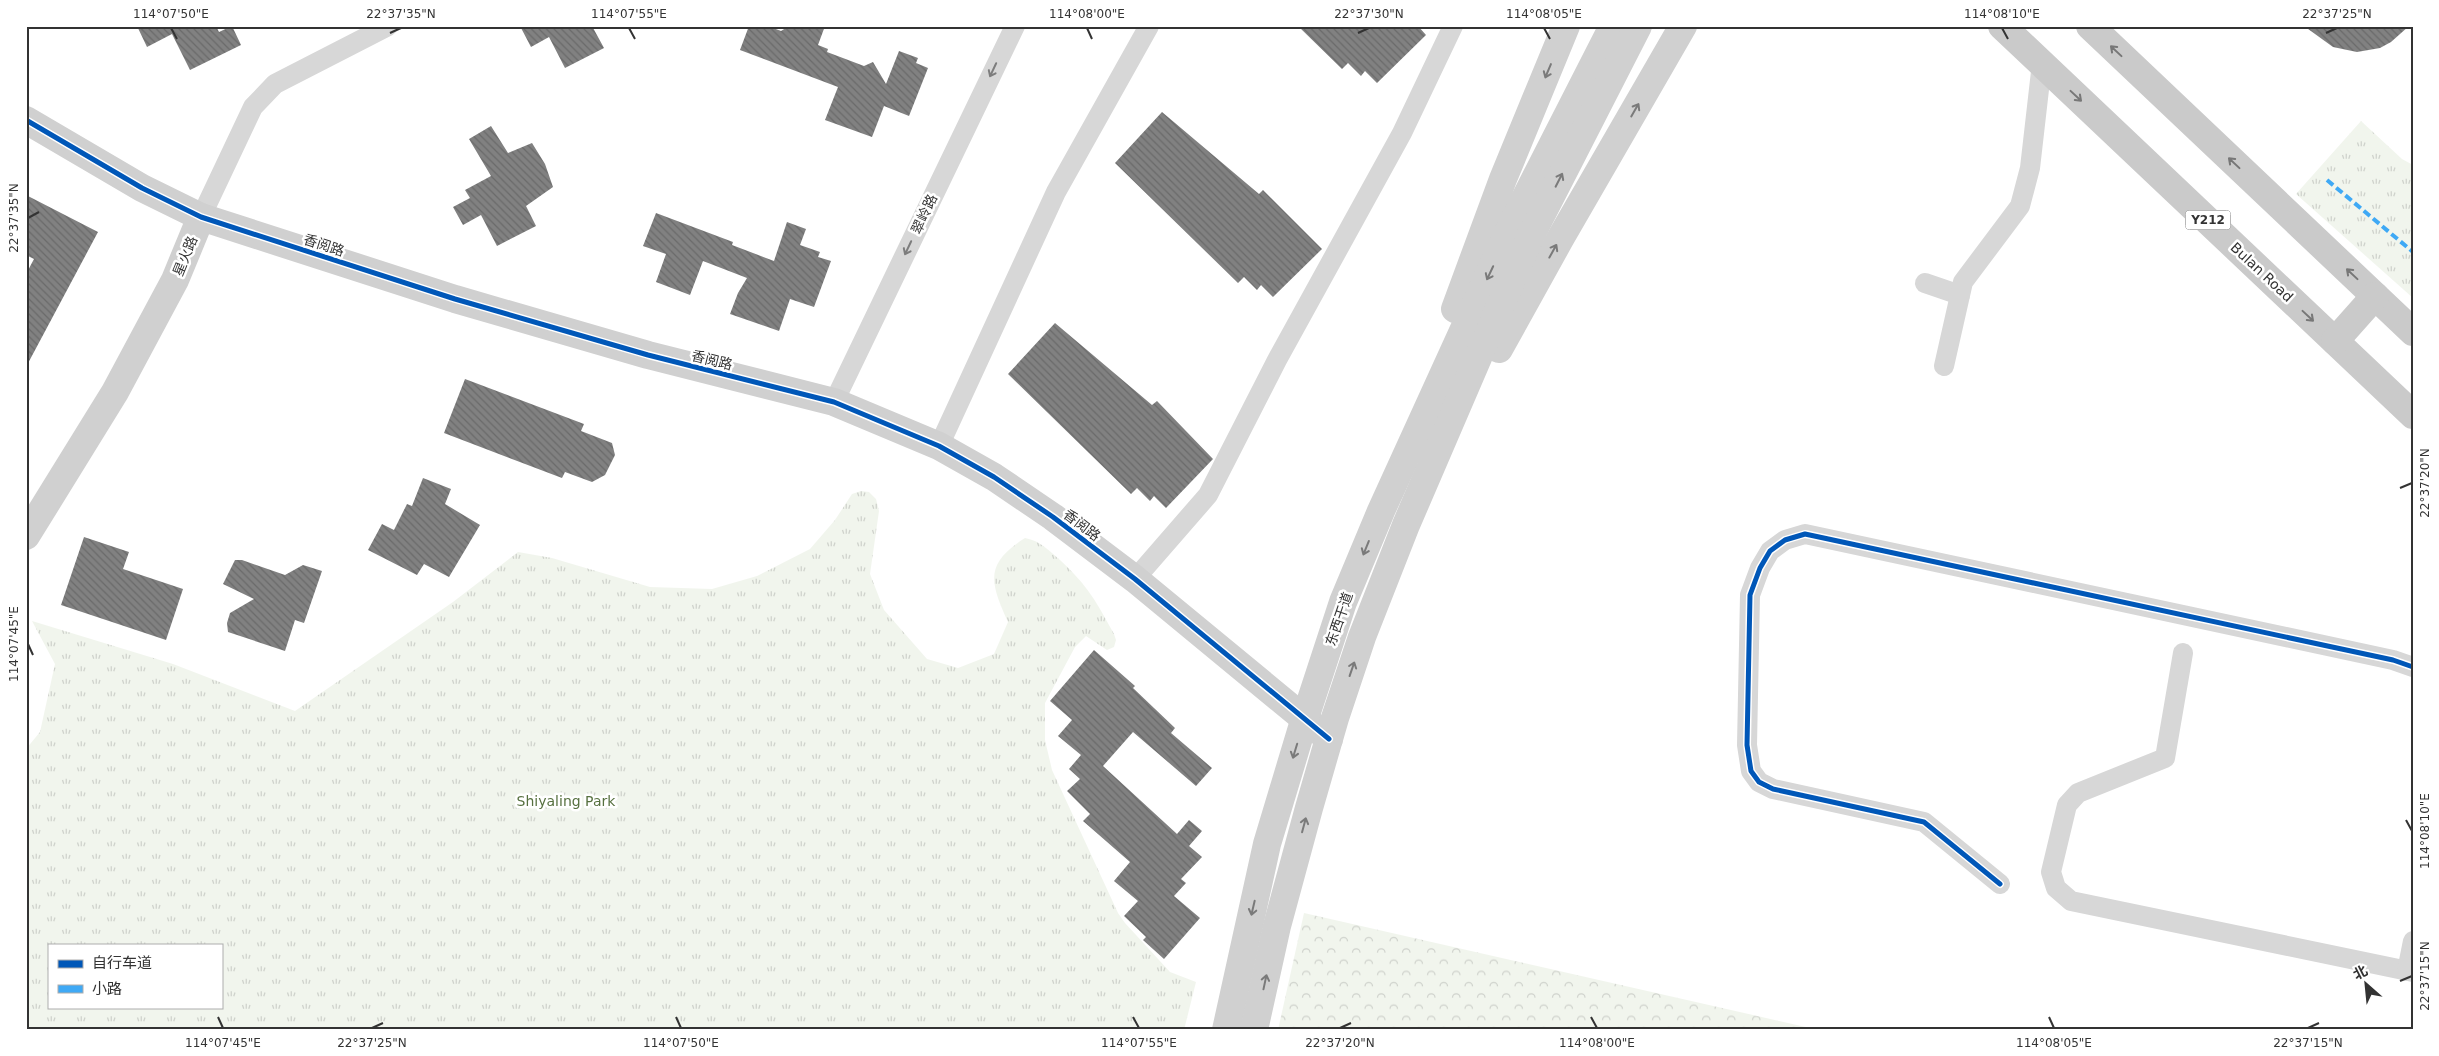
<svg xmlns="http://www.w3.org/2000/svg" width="2439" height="1056" font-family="'DejaVu Sans','Noto Sans SC',sans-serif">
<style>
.forest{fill:url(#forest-crowns)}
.park{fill:url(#park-tufts);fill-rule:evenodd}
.building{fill:url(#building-back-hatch)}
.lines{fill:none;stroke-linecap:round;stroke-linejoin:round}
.street{stroke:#d7d7d7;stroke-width:20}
.secondary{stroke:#d0d0d0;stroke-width:28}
.primary{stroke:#cacaca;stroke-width:28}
.quiet{stroke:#3fa9f5;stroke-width:4;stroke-dasharray:8 4;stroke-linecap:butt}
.cycleway-casing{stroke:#fff;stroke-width:8}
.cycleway{stroke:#0057b8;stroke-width:5}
.oneway{stroke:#777}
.oneway2{stroke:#7d7d7d}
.oneway3{stroke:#7a7a7a}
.ticks{fill:none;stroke:#333;stroke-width:2}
.labels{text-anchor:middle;stroke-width:5;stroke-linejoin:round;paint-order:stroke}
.shield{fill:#fff;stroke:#707070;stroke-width:1}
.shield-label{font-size:12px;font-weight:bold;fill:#333}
.street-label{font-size:14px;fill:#333;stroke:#fff}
.park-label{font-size:14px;fill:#56703f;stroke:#fff}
.neatline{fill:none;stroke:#333;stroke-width:2}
.ticks-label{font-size:12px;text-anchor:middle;fill:#333}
</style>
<defs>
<pattern id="forest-crowns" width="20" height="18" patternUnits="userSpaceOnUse" patternTransform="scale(1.25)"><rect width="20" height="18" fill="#f1f5ed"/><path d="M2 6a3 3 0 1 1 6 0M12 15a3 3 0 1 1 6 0" fill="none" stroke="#cfd2cc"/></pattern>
<pattern id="park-tufts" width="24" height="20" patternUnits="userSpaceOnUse" patternTransform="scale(1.25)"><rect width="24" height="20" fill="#f1f5ed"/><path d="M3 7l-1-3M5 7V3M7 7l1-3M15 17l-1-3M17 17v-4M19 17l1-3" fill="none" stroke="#cfd2cc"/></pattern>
<pattern id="building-back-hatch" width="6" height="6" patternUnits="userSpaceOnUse" patternTransform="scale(1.25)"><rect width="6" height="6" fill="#818181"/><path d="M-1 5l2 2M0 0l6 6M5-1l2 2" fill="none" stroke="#6a6a6a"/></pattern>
</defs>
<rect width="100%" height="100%" fill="#fff"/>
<path class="forest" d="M 1304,913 L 1819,1030 L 1278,1030 Z"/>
<g class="park">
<path d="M 2361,121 L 2402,159 L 2413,165 L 2413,298 L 2296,194 Z"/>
<path d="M 861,491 L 869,492 L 876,499 L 879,511 L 870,574 L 884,610 L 927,659 L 958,668 L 994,654 L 1008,622 C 990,582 984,564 1025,538 C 1041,541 1048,550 1060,560 C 1088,586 1096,601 1114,634 L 1116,640 L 1114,647 L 1107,650 L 1086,636 L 1075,647 L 1045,703 L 1045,740 L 1052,770 L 1118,913 L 1125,923 L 1170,972 L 1196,982 L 1184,1030 L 26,1030 L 26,749 L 40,732 L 55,664 L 32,621 L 173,664 L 295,711 L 453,602 L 518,552 L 552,558 L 650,587 L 712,589 L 757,576 L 810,549 L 835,520 L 852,494 ZM 49,945 L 221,945 L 221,1007 L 49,1007 Z"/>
</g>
<g class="building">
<path d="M 137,26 L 216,26 L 219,32 L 232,26 L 241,45 L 190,70 L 172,34 L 147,47 Z"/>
<path d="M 520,26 L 592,26 L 604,48 L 565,68 L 549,37 L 531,47 Z"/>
<path d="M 749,26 L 768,26 L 781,31 L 789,26 L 825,26 L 818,45 L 828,49 L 827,52 L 864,66 L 873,62 L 886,84 L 899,51 L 918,58 L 916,63 L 928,68 L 909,116 L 884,106 L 872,137 L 825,120 L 838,87 L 740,50 Z"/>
<path d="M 1298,26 L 1418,26 L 1426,35 L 1377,83 L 1365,71 L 1361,76 L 1348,63 L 1342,69 Z"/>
<path d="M 2304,26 L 2409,26 L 2391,42 L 2380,48 L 2357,52 L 2333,47 Z"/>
<path d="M 1162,112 L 1259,194 L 1263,190 L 1322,249 L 1273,297 L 1261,285 L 1257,290 L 1244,277 L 1238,283 L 1115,163 Z"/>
<path d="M 491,126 L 508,153 L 532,143 L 545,164 L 553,187 L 526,206 L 536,226 L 497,246 L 481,215 L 463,225 L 453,207 L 470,198 L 465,190 L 491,176 L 469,139 Z"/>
<path d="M 26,195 L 98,232 L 26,367 L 26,274 L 34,259 L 26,255 Z"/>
<path d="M 656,213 L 733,242 L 732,245 L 774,261 L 787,222 L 806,229 L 800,245 L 820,252 L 818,257 L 831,261 L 814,307 L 790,299 L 779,331 L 730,314 L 738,293 L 747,278 L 703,261 L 690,295 L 656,282 L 666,254 L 643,246 Z"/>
<path d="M 1055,323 L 1152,405 L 1157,401 L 1213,459 L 1166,508 L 1154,496 L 1150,501 L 1137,488 L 1131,494 L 1008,374 Z"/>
<path d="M 465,379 L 584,424 L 581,431 L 612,443 L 615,455 L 605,475 L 592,482 L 565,472 L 562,478 L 444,433 Z"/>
<path d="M 423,478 L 451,489 L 445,504 L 480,525 L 449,577 L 424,564 L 417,575 L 368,550 L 382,524 L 394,530 L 407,504 L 412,506 Z"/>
<path d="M 84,537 L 129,552 L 123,569 L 183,589 L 166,640 L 61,605 Z"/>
<path d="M 235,560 L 242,560 L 285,575 L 303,565 L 322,571 L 304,623 L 295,620 L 285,651 L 228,632 L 227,623 L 230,613 L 254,599 L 223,584 Z"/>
<path d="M 1094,650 L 1135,686 L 1133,688 L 1175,728 L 1171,733 L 1212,768 L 1196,786 L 1133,732 L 1103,766 L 1177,834 L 1189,820 L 1202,831 L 1189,846 L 1202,857 L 1181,879 L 1186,883 L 1174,896 L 1200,918 L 1164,959 L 1143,940 L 1146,937 L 1124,916 L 1138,901 L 1114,881 L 1130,862 L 1083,821 L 1090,814 L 1067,791 L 1080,779 L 1069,769 L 1081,755 L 1058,736 L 1072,720 L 1050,701 Z"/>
</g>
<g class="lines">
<g class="street">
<path d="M 201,217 L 253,107 L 275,84 L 388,26"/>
<path d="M 1925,283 L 1960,295"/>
<path d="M 1944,366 L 1963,282 L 2020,206 L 2030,168 L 2042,63"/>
<path d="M 834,402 L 1015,26"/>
<path d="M 939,446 L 1056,192 L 1149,26"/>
<path d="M 1135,579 L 1208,495 L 1277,360 L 1402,133 L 1453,26"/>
<path d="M 2183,653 L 2165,758 L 2078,793 L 2067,805 L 2051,872 L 2056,888 L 2071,901 L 2413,972"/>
<path d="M 2000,884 L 1924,822 L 1773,789 L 1759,782 L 1751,771 L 1747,745 L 1750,595 L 1760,568 L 1770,551 L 1785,540 L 1805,534 L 2393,660 L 2413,667"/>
<path d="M 2407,971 L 2413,941"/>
</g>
<g class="secondary">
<path d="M 26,120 L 142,188 L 201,217 L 455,299 L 648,355 L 834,402 L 939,446 L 994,477 L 1053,517 L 1135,579 L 1329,739"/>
<path d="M 1455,309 L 1503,179 L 1566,26"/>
<path d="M 1499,349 L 1560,239 L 1683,26"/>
<path d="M 26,536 L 115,392 L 175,280 L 201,217"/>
<path d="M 1226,1030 L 1267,844 L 1304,721 L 1343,602 L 1381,511 L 1510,228 L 1613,26"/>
<path d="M 1254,1030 L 1277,926 L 1309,808 L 1335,718 L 1362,637 L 1406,525 L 1529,239 L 1638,26"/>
</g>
<g class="primary">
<path d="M 2002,26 L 2413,415"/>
<path d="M 2090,26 L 2413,332"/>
<path d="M 2335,341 L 2375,296"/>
</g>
<path class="quiet" d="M 2327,180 L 2413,252"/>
<defs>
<g id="cycleway">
<path d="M 26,120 L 142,188 L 201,217 L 455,299 L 648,355 L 834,402 L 939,446 L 994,477 L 1053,517 L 1135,579 L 1329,739"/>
<path d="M 2000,884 L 1924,822 L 1773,789 L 1759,782 L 1751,771 L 1747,745 L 1750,595 L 1760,568 L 1770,551 L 1785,540 L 1805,534 L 2393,660 L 2413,667"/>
</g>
</defs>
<use href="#cycleway" class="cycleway-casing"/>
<use href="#cycleway" class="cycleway"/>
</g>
<defs><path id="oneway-shaft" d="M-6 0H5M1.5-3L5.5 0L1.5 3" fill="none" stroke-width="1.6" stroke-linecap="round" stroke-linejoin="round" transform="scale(1.25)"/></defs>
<g class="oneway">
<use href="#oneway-shaft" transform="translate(2116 51) rotate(-137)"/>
<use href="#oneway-shaft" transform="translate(2076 96) rotate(43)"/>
<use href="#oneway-shaft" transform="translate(2234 163) rotate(-137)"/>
<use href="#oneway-shaft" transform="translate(2352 274) rotate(-137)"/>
<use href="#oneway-shaft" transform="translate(2308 316) rotate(43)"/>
</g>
<g class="oneway2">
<use href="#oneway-shaft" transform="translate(993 70) rotate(115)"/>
<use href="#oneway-shaft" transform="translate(908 248) rotate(115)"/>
</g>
<g class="oneway3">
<use href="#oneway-shaft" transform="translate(1548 71) rotate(113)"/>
<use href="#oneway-shaft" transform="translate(1635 110) rotate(-60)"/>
<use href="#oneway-shaft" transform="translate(1559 180) rotate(-63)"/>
<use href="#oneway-shaft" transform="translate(1553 251) rotate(-61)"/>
<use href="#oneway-shaft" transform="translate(1490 273) rotate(115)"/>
<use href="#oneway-shaft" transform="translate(1366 548) rotate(112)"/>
<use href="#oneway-shaft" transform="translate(1352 669) rotate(-71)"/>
<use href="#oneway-shaft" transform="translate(1295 751) rotate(107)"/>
<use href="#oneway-shaft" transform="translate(1304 825) rotate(-75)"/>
<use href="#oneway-shaft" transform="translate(1253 908) rotate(103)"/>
<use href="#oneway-shaft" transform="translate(1265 982) rotate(-78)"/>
</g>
<path class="ticks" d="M 171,28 L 177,39M 629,28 L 635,39M 1087,28 L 1092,39M 1544,28 L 1550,39M 2002,28 L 2008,39M 390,33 L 401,28M 1358,33 L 1369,28M 2326,33 L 2337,28M 28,218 L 39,212M 2400,488 L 2412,483M 28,644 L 33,655M 2406,820 L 2412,831M 2400,981 L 2412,976M 218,1017 L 223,1028M 676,1017 L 681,1028M 1133,1017 L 1139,1028M 1591,1017 L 1597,1028M 2049,1017 L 2054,1028M 372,1028 L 383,1023M 1340,1028 L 1351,1023M 2308,1028 L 2319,1023"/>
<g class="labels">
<rect class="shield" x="2185.5" y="210.5" width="45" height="19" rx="4"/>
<g class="shield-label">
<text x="2208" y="224">Y212</text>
</g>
<g class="street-label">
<text transform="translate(924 214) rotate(-65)" y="5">翠岭路</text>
<text transform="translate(324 245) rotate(18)" y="5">香阅路</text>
<text transform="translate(185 256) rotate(-68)" y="5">星火路</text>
<text transform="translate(2262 272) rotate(43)" y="5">Bulan Road</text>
<text transform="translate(712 360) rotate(14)" y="5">香阅路</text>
<text transform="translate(1082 525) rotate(37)" y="5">香阅路</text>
<text transform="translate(1339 619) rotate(-71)" y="5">东西干道</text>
</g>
<g class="park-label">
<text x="566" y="806">Shiyaling Park</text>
</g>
</g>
<rect width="2439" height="1056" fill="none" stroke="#ffffff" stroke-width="55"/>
<rect x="48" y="944" width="175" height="65" fill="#ffffff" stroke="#adadad"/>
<rect x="58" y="960" width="25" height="8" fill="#0057b8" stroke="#adadad"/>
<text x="92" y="968" font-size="15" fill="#333333">自行车道</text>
<rect x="58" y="985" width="25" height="8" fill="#3fa9f5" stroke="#adadad"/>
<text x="92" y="994" font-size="15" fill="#333333">小路</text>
<g transform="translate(2366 984) rotate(333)" stroke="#ffffff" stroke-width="4" paint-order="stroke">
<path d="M0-4L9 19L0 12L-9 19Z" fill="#333333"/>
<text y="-8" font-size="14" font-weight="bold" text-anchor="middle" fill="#333333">北</text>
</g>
<rect x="28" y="28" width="2384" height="1000" class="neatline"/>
<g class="ticks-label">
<text x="171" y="18">114°07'50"E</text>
<text x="401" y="18">22°37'35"N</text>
<text x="629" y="18">114°07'55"E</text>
<text x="1087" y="18">114°08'00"E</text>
<text x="1369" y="18">22°37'30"N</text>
<text x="1544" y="18">114°08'05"E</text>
<text x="2002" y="18">114°08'10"E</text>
<text x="2337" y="18">22°37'25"N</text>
<text transform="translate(14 218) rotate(-90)" y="4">22°37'35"N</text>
<text transform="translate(2425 483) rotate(-90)" y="4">22°37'20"N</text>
<text transform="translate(14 644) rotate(-90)" y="4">114°07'45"E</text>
<text transform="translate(2425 831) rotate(-90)" y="4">114°08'10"E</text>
<text transform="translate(2425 976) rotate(-90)" y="4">22°37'15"N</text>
<text x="223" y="1047">114°07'45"E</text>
<text x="372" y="1047">22°37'25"N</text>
<text x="681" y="1047">114°07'50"E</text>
<text x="1139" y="1047">114°07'55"E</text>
<text x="1340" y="1047">22°37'20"N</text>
<text x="1597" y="1047">114°08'00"E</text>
<text x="2054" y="1047">114°08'05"E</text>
<text x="2308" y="1047">22°37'15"N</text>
</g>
</svg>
